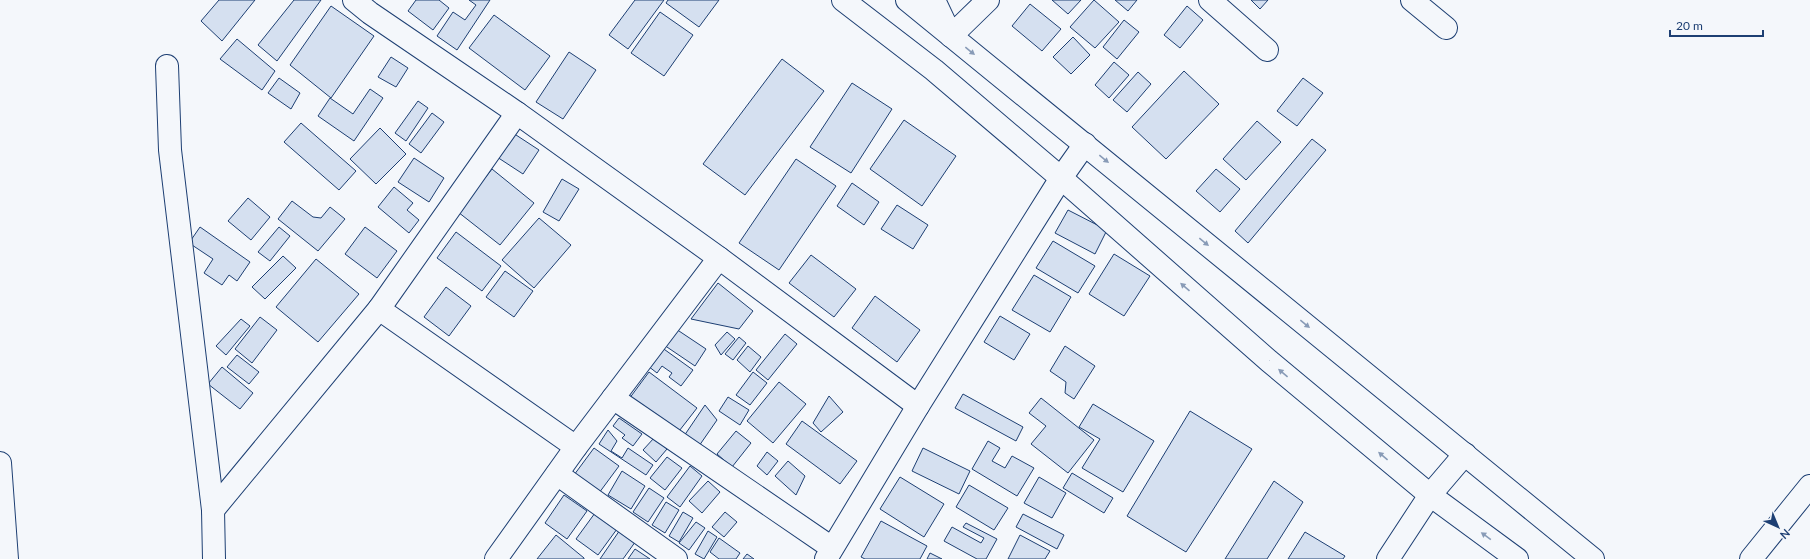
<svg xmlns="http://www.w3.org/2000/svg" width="1810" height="559" font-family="Lato,sans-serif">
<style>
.building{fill:#d5e0f0;stroke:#1d3f73}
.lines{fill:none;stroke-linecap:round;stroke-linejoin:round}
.minor-casing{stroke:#1d3f73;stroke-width:24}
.secondary-casing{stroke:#1d3f73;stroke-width:24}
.minor{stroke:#f4f7fb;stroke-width:22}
.secondary{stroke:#f4f7fb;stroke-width:22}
.oneway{fill:#889bb7}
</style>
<rect width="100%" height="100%" fill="#f4f7fb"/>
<g class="building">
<path d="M 219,0 L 255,0 L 222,41 L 201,21 Z"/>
<path d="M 294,0 L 321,0 L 277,61 L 258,45 Z"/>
<path d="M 416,0 L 439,0 L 449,8 L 433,30 L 408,11 Z"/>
<path d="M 469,0 L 490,0 L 457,50 L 437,36 L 453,12 L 465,20 L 476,5 Z"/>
<path d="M 635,0 L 664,0 L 628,49 L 609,35 Z"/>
<path d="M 668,0 L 719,0 L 699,27 L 666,3 Z"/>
<path d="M 1052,0 L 1081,0 L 1068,14 Z"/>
<path d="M 1094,0 L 1119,22 L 1095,48 L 1070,27 Z"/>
<path d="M 1115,0 L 1137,0 L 1128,11 Z"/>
<path d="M 1251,0 L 1268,0 L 1260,9 Z"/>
<path d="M 1030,4 L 1061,29 L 1042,51 L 1012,26 Z"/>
<path d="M 331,6 L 374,36 L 331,98 L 290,65 Z"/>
<path d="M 1187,6 L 1203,20 L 1180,48 L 1164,35 Z"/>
<path d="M 660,12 L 693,35 L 664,76 L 631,53 Z"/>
<path d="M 494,15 L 550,56 L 525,90 L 469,48 Z"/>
<path d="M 1124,20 L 1139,32 L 1117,59 L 1103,47 Z"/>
<path d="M 1073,37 L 1090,55 L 1071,74 L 1053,57 Z"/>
<path d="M 237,39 L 275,71 L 262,90 L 220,59 Z"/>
<path d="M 569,52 L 596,70 L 563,119 L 536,102 Z"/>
<path d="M 391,57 L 408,68 L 396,87 L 378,77 Z"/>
<path d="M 782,59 L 824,91 L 745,195 L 703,164 Z"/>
<path d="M 1114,62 L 1129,75 L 1109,98 L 1095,85 Z"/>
<path d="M 1184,71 L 1219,104 L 1166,159 L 1132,127 Z"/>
<path d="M 1138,72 L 1151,84 L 1127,112 L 1113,100 Z"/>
<path d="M 279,78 L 300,93 L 291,109 L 268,93 Z"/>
<path d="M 1303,78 L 1323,93 L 1297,126 L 1277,111 Z"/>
<path d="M 852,83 L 892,109 L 851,173 L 810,147 Z"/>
<path d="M 370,89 L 383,98 L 354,141 L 318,116 L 330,98 L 353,114 Z"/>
<path d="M 418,101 L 428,108 L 406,141 L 395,133 Z"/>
<path d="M 432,113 L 444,122 L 421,153 L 409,144 Z"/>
<path d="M 904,120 L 956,156 L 922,206 L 870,169 Z"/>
<path d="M 1257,121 L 1281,142 L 1246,180 L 1223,159 Z"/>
<path d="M 301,123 L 356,171 L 339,190 L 284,142 Z"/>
<path d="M 380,128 L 406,154 L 376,184 L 350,159 Z"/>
<path d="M 513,133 L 539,150 L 523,174 L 497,157 Z"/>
<path d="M 1312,139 L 1326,150 L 1248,243 L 1235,231 Z"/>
<path d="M 414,158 L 444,178 L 429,202 L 398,182 Z"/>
<path d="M 796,159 L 836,186 L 779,270 L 739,243 Z"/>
<path d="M 492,169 L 534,203 L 500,245 L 458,212 Z"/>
<path d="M 1216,169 L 1240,189 L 1220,212 L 1196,191 Z"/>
<path d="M 562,179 L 579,189 L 559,221 L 543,212 Z"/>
<path d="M 852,183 L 879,202 L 864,225 L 837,206 Z"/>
<path d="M 394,187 L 413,203 L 407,210 L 419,220 L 409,233 L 378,207 Z"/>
<path d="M 248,198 L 270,217 L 251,240 L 228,221 Z"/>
<path d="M 292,201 L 313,217 L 321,218 L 330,207 L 345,219 L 318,251 L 278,219 Z"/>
<path d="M 897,205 L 928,225 L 913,249 L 881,229 Z"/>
<path d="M 1068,210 L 1107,230 L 1095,254 L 1055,233 Z"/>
<path d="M 539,218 L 571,245 L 534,288 L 502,260 Z"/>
<path d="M 200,227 L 250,262 L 237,281 L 229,275 L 222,285 L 204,273 L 213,259 L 189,243 Z"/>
<path d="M 279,227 L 290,236 L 270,261 L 258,252 Z"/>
<path d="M 365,227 L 397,251 L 377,278 L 345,254 Z"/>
<path d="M 456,232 L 501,266 L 482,291 L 437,258 Z"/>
<path d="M 1053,241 L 1095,266 L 1078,293 L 1036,268 Z"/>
<path d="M 1114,254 L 1150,276 L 1124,316 L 1089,294 Z"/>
<path d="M 811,255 L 856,289 L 834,317 L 789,283 Z"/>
<path d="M 283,256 L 296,268 L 265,299 L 252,287 Z"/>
<path d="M 316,259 L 359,294 L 318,342 L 276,307 Z"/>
<path d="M 505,271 L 533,291 L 514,317 L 486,297 Z"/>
<path d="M 1034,275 L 1071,297 L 1050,332 L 1012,310 Z"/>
<path d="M 718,283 L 753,311 L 739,329 L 691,319 Z"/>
<path d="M 446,287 L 471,306 L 449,336 L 424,317 Z"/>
<path d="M 875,296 L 920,330 L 897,362 L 852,328 Z"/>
<path d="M 1000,316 L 1030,334 L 1014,360 L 984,342 Z"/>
<path d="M 260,317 L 277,330 L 252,363 L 235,349 Z"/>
<path d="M 241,319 L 250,326 L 226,355 L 216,346 Z"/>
<path d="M 676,329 L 706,349 L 695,366 L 664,345 Z"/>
<path d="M 727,332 L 735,339 L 721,355 L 715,345 Z"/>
<path d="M 785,334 L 797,344 L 768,380 L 756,370 Z"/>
<path d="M 739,337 L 746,343 L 733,360 L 725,354 Z"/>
<path d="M 748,346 L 761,357 L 750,372 L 737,360 Z"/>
<path d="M 1065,346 L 1095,366 L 1074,399 L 1065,393 L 1066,382 L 1050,371 Z"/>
<path d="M 661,347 L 693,370 L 681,386 L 669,377 L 672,373 L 662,366 L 657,373 L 648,366 Z"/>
<path d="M 237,355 L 259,372 L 249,384 L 227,367 Z"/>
<path d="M 222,367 L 253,393 L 240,409 L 208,384 Z"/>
<path d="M 649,372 L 697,408 L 676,435 L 629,399 Z"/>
<path d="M 753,372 L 767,383 L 750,405 L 736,395 Z"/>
<path d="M 779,382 L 806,404 L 773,443 L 747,421 Z"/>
<path d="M 963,394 L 1023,427 L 1016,441 L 955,408 Z"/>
<path d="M 829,396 L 843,412 L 821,432 L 813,423 Z"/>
<path d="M 728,397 L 749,410 L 740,425 L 719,411 Z"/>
<path d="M 1041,398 L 1094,440 L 1068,473 L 1031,444 L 1046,426 L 1029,413 Z"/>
<path d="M 1093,404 L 1154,441 L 1123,492 L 1082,468 L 1100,439 L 1079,427 Z"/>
<path d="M 705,405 L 717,420 L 699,446 L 684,436 Z"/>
<path d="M 1190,411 L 1252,449 L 1186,552 L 1127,516 Z"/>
<path d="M 619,418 L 642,434 L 633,446 L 622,438 L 625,435 L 613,426 Z"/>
<path d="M 802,421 L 857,461 L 840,484 L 786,444 Z"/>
<path d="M 608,430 L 617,441 L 611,451 L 622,458 L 628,448 L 653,465 L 646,475 L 599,444 Z"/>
<path d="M 736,431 L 751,443 L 732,467 L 717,454 Z"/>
<path d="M 654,438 L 667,449 L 656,462 L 643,450 Z"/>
<path d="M 988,441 L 1000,448 L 992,461 L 1005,468 L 1012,456 L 1034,468 L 1017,496 L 972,469 Z"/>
<path d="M 594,448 L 619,466 L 599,493 L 574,475 Z"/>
<path d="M 923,448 L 970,471 L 959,494 L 912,471 Z"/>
<path d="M 767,452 L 778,461 L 767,475 L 757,466 Z"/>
<path d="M 667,457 L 682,468 L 665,490 L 650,478 Z"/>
<path d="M 788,461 L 805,476 L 796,495 L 775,476 Z"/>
<path d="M 690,466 L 702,476 L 680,507 L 667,497 Z"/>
<path d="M 622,471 L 645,486 L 631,509 L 608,495 Z"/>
<path d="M 1072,473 L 1113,498 L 1104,513 L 1063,488 Z"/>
<path d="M 900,477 L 944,504 L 924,537 L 880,509 Z"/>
<path d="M 1039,477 L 1066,493 L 1052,518 L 1024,503 Z"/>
<path d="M 708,481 L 720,492 L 702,513 L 689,501 Z"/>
<path d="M 1274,481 L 1303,502 L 1267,559 L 1225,559 Z"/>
<path d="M 969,485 L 1008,508 L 994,530 L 956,507 Z"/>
<path d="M 649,488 L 664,498 L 648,522 L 633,512 Z"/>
<path d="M 564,495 L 587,511 L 567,539 L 545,523 Z"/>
<path d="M 666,502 L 679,510 L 665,533 L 652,525 Z"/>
<path d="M 683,512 L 693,518 L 679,542 L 669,536 Z"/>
<path d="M 725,512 L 737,522 L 724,537 L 712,527 Z"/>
<path d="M 595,513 L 617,529 L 598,555 L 576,539 Z"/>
<path d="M 1023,514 L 1064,535 L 1057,549 L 1016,527 Z"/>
<path d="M 881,521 L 927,546 L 920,559 L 865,559 L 861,557 Z"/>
<path d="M 696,522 L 705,528 L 689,550 L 679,543 Z"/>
<path d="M 966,523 L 997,539 L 986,559 L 977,559 L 944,541 L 952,527 L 981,543 L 984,538 L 963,527 Z"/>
<path d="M 622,527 L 638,538 L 623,559 L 600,559 Z"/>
<path d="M 708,531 L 717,537 L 704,559 L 695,554 Z"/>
<path d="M 1305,532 L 1345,556 L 1343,559 L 1288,559 Z"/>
<path d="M 556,535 L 584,558 L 584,559 L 537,559 Z"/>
<path d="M 1020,535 L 1050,551 L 1045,559 L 1008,559 Z"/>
<path d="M 719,538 L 740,553 L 736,559 L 719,559 L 710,552 Z"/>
<path d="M 635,549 L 650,559 L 628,559 Z"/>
<path d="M 930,553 L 942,559 L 927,559 Z"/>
<path d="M 747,554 L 754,559 L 743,559 Z"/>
</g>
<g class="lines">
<defs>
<g id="minor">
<path d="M 354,0 L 370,13 L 517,113 L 719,258 L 918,406"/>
<path d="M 934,0 L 951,36 L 988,0"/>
<path d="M 1210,0 L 1267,50"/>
<path d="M 1412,0 L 1446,28"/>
<path d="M 167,66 L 170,150 L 213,510 L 214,559"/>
<path d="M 379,309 L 576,447"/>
<path d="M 613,398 L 832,548"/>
<path d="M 0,463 L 7,559"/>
<path d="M 557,474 L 676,559"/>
<path d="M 213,510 L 379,309 L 517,113"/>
<path d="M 496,559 L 576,447 L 719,258"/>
<path d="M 826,559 L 918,406 L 1061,178 L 1085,144"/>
<path d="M 1388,559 L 1430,495 L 1465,454"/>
<path d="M 1751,559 L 1810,486"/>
</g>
<g id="secondary">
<path d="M 843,0 L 934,70 L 1061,178 L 1269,361 L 1430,495 L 1517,559"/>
<path d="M 907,0 L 1593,559"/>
</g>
</defs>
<use href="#minor" class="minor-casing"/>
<use href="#secondary" class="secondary-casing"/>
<use href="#minor" class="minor"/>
<use href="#secondary" class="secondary"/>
</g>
<defs><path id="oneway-solid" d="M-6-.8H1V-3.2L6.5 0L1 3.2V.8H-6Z"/></defs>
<g class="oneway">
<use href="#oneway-solid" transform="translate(970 51) rotate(39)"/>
<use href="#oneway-solid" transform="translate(1104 159) rotate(39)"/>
<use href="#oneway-solid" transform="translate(1204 242) rotate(39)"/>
<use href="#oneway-solid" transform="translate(1185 287) rotate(-139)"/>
<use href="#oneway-solid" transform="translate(1305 324) rotate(39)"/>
<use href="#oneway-solid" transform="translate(1283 373) rotate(-140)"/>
<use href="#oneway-solid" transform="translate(1383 456) rotate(-140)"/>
<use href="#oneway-solid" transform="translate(1486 536) rotate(-144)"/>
</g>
<g transform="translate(1778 527) rotate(136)" stroke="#f4f7fb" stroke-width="3" paint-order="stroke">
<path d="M0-3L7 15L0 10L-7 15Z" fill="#1d3f73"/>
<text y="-6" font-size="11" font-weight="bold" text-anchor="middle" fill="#1d3f73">N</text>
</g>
<path d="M1670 30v6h93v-6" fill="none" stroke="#1d3f73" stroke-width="2"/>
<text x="1676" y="30" font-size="12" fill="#1d3f73" stroke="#f4f7fb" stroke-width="3" paint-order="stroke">20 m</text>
</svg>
